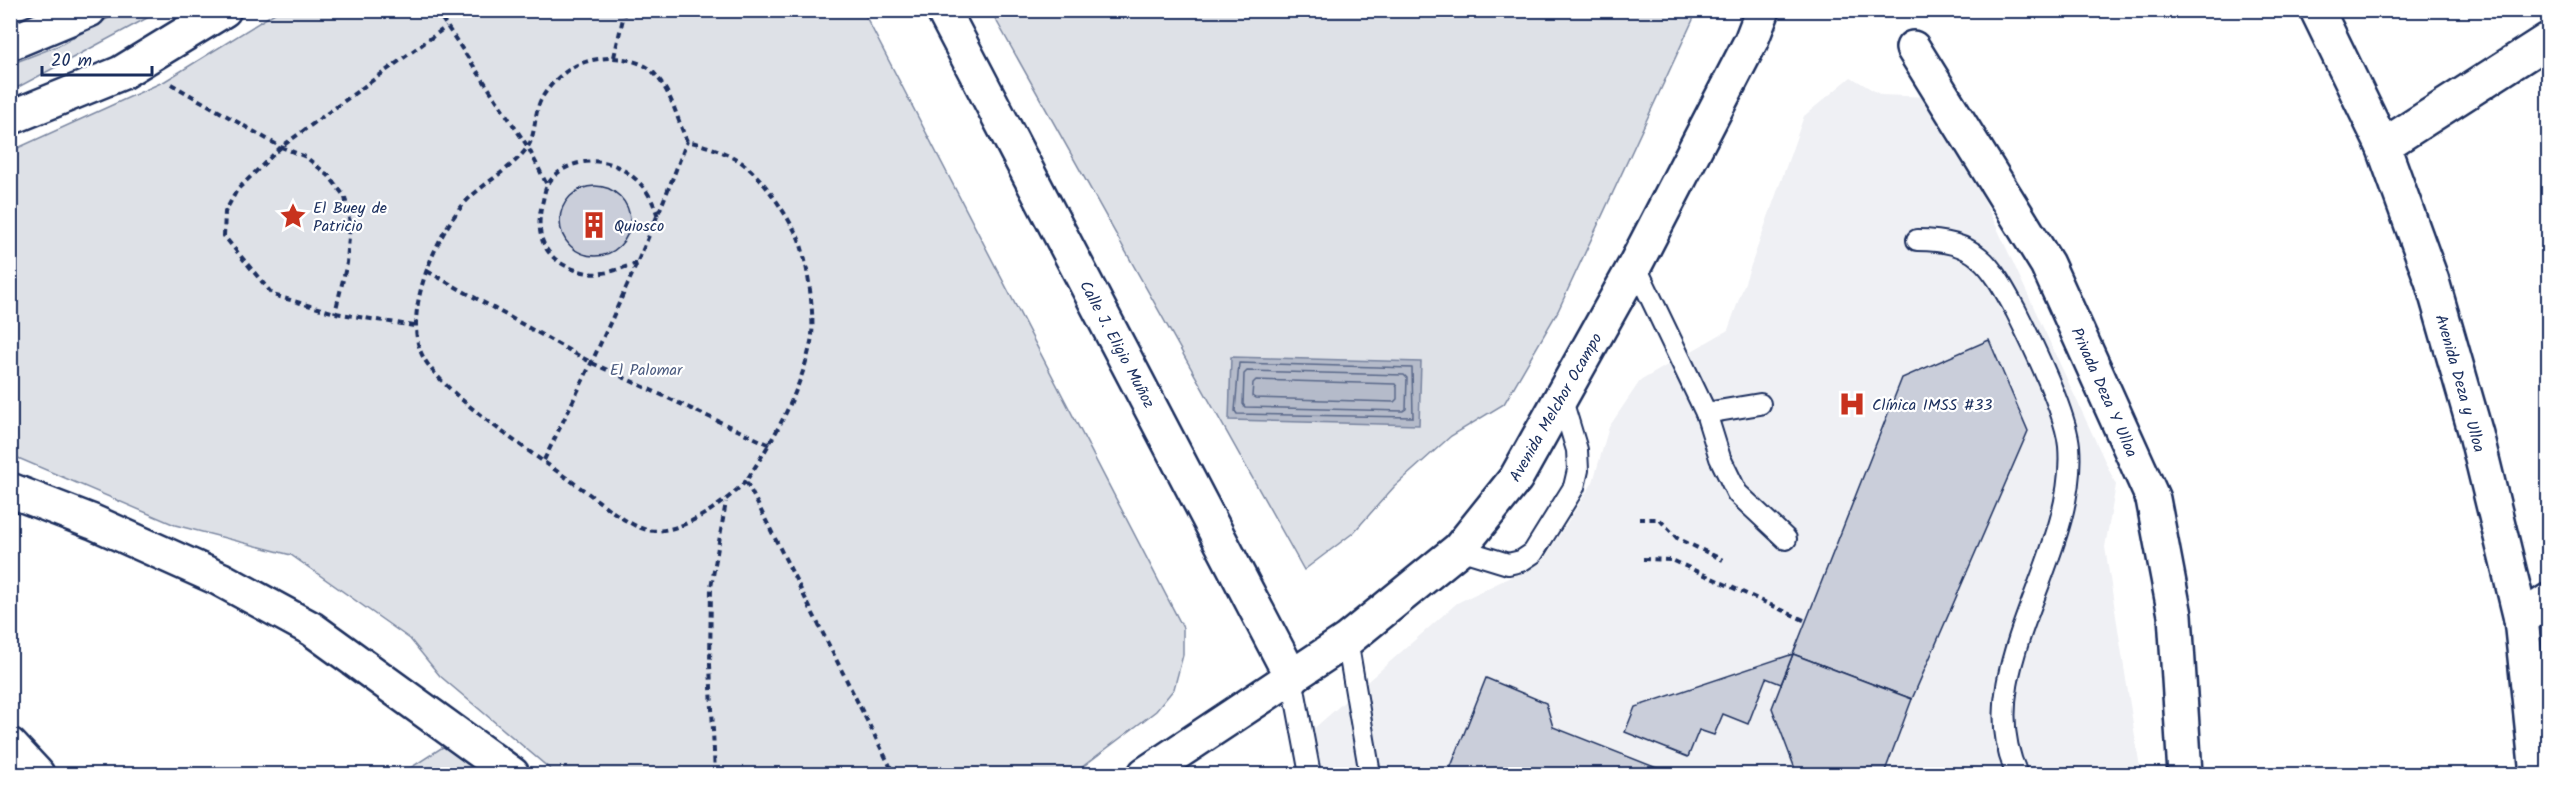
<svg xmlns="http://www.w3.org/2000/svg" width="2559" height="785" font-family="Kalam,sans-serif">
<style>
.built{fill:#eff0f4}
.green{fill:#dee1e7;stroke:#7c88a2;stroke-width:1.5}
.water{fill:#b5bbca;stroke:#77839f;stroke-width:1.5}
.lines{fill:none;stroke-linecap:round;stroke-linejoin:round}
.shore{stroke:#596789;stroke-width:1.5}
.building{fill:#caceda;stroke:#1b2f5e;stroke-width:1.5}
.lane-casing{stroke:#1b2f5e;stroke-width:24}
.street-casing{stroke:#1b2f5e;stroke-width:38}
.secondary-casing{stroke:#1b2f5e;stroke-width:38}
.primary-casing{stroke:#1b2f5e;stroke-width:38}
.path{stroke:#1b2f5e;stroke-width:4;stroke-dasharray:6 4.5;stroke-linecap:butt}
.lane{stroke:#fff;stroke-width:20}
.street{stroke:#fff;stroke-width:33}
.secondary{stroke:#fff;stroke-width:33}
.primary{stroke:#fff;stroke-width:33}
.labels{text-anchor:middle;stroke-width:4.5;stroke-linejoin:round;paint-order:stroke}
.poi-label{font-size:16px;fill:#1b2f5e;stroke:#fff;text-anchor:start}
.street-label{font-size:16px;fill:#1b2f5e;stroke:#fff}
.park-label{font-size:16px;fill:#4c5c80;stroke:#fff}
</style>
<rect width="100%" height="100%" fill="#fff"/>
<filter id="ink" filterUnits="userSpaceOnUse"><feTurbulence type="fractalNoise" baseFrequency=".0167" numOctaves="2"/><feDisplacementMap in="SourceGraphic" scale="12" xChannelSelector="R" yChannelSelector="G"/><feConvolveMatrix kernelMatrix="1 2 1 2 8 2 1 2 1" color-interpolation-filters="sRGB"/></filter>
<g filter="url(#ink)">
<path class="built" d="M 1851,77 L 1881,95 L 1928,97 L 1948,122 L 2116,485 L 2105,547 L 2141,774 L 1316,774 L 1311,731 L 1457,603 L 1543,561 L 1593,482 L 1609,427 L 1640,381 L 1728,330 L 1804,116 Z"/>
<g class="green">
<path d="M 121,11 L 160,11 L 11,91 L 11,64 L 60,45 Z"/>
<path d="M 278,11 L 863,11 L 1183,628 L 1183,655 L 1174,689 L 1156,711 L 1073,774 L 556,774 L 440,676 L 410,639 L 291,555 L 175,525 L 11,455 L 11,151 L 165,81 Z"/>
<path d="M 991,11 L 1697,11 L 1558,311 L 1504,404 L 1451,436 L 1394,487 L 1353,533 L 1304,570 Z"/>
<path d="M 446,745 L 482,774 L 401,774 Z"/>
</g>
<path class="water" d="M 1231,357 L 1421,362 L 1419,425 L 1229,420 Z"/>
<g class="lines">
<g class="shore">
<path d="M 1239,363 L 1412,368 L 1413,417 L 1237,414 L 1235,411 Z"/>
<path d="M 1247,371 L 1404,375 L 1407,378 L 1406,409 L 1403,411 L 1245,407 L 1243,404 L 1244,374 Z"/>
<path d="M 1256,380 L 1395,384 L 1397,387 L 1397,399 L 1394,402 L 1255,398 L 1252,396 L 1253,383 Z"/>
</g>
</g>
<g class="building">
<circle cx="595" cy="221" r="35"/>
<path d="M 1989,340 L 2028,431 L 1912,699 L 1793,654 L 1902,378 Z"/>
<path d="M 1793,654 L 1912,699 L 1885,771 L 1876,774 L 1797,774 L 1772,708 Z"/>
<path d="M 1793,654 L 1781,684 L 1766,678 L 1748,724 L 1723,714 L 1714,735 L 1699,730 L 1688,757 L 1625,732 L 1635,707 Z"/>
<path d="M 1486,678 L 1546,703 L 1553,727 L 1672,774 L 1448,774 Z"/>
</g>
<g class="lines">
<defs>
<g id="lane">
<path d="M 1917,240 C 1977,240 1990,263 2016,311 C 2032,343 2066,412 2069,446 C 2078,558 1968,670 2017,774"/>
<path d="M 1635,265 L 1706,413 L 1720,458 L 1737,493 L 1786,539"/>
<path d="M 1706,413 L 1760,404"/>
<path d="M 1459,549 L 1508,564 L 1521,561 L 1533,553 L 1574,487 L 1578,470 L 1577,450 L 1561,397"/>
<path d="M 1347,640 L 1370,774"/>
<path d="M 1292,678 L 1310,774"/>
</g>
<g id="street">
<path d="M 943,10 L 1292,678"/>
<path d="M 1913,48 L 2047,264 L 2153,499 L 2175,615 L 2185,774"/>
<path d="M 2383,146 L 2548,40"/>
<path d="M 2521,619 L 2548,601"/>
</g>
<g id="secondary">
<path d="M 10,43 L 89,10"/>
<path d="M 10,118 L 121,73 L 224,10"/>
</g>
<g id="primary">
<path d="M 2317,10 L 2383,146 L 2432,281 L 2476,434 L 2521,619 L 2537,774"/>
<path d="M 10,490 L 93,522 L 220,579 L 312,629 L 512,774"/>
<path d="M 10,745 L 37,774"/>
<path d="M 1145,774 L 1347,640 L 1459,549 L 1516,478 L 1635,265 L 1751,41 L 1763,10"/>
</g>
</defs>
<use href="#lane" class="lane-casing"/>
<use href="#street" class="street-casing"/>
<use href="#secondary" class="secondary-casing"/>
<use href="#primary" class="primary-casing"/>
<g class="path">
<path d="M 436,10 L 528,147 L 547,185"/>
<path d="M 614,57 L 625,10"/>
<path d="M 171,84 L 281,147 L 306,157 L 329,176 L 345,197 L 350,223 L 347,263 L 335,313"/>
<path d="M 637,263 C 622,268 603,276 588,273 C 549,266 533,241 542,204 C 544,198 544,191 547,186 C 560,161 598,155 620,168 C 641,180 651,194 658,217"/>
<path d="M 427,271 L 592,363 L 770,445"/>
<path d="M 414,326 L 335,313 L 273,295 L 224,236 L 225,212 L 237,190 L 281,147 L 446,27"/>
<path d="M 544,460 C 596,355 646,250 687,141"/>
<path d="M 746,481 C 725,503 680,536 647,530 C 628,525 608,508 593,497 C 553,466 435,393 420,350 C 405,309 435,238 462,206 C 480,184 510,171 527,148 C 537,134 533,111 543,96 C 563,65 594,53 629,60 C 637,62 648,66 653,72 C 672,92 676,117 687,141 C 704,145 723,151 738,160 C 762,176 783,209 797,235 C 807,254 816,320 811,342 C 800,393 775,437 746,481 L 894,774"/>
<path d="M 1639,519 L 1659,519 L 1677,538 L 1723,560"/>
<path d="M 1643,559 L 1672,560 L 1806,621"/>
<path d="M 715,774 L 710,665 L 711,587 L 726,502"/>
</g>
<use href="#lane" class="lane"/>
<use href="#street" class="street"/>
<use href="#secondary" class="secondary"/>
<use href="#primary" class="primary"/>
</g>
</g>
<defs>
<symbol id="sight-bare" viewBox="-9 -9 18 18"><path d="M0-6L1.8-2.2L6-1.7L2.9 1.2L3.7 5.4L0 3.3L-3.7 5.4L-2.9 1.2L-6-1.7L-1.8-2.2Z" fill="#c8321e" stroke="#fff" stroke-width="2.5" paint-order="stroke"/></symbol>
<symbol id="building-bare" viewBox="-9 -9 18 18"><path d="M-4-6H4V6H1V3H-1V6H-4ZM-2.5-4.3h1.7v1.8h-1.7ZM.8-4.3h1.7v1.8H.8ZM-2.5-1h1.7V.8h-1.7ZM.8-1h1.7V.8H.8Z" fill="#c8321e" stroke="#fff" stroke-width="2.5" paint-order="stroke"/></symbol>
<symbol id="hospital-bare" viewBox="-9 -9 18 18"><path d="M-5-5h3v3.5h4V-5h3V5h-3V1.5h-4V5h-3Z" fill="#c8321e" stroke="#fff" stroke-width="2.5" paint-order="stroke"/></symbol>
</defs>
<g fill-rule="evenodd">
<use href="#sight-bare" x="274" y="197" width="38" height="38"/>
<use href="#building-bare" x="575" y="206" width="38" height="38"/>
<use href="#hospital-bare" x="1833" y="385" width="38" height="38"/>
</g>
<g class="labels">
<g class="poi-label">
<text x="313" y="213">El Buey de<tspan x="313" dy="18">Patricio</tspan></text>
<text x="614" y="231">Quiosco</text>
<text x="1872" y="410">Clínica IMSS #33</text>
</g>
<g class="street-label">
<text transform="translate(1118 344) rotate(62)" y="6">Calle J. Eligio Muñoz</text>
<text transform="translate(2461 383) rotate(74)" y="6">Avenida Deza y Ulloa</text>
<text transform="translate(2105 392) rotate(66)" y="6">Privada Deza Y Ulloa</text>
<text transform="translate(1555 407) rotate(-60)" y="6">Avenida Melchor Ocampo</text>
</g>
<g class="park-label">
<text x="646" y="375">El Palomar</text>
</g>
</g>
<rect width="2559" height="785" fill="none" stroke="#fff" stroke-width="36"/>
<rect x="18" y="18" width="2523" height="749" fill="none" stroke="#1b2f5e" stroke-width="2" filter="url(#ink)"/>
<path d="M42 66v9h110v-9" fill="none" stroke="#1b2f5e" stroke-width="3"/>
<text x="51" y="66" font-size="18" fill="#1b2f5e" stroke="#ffffff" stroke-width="4.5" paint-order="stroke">20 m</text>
</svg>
